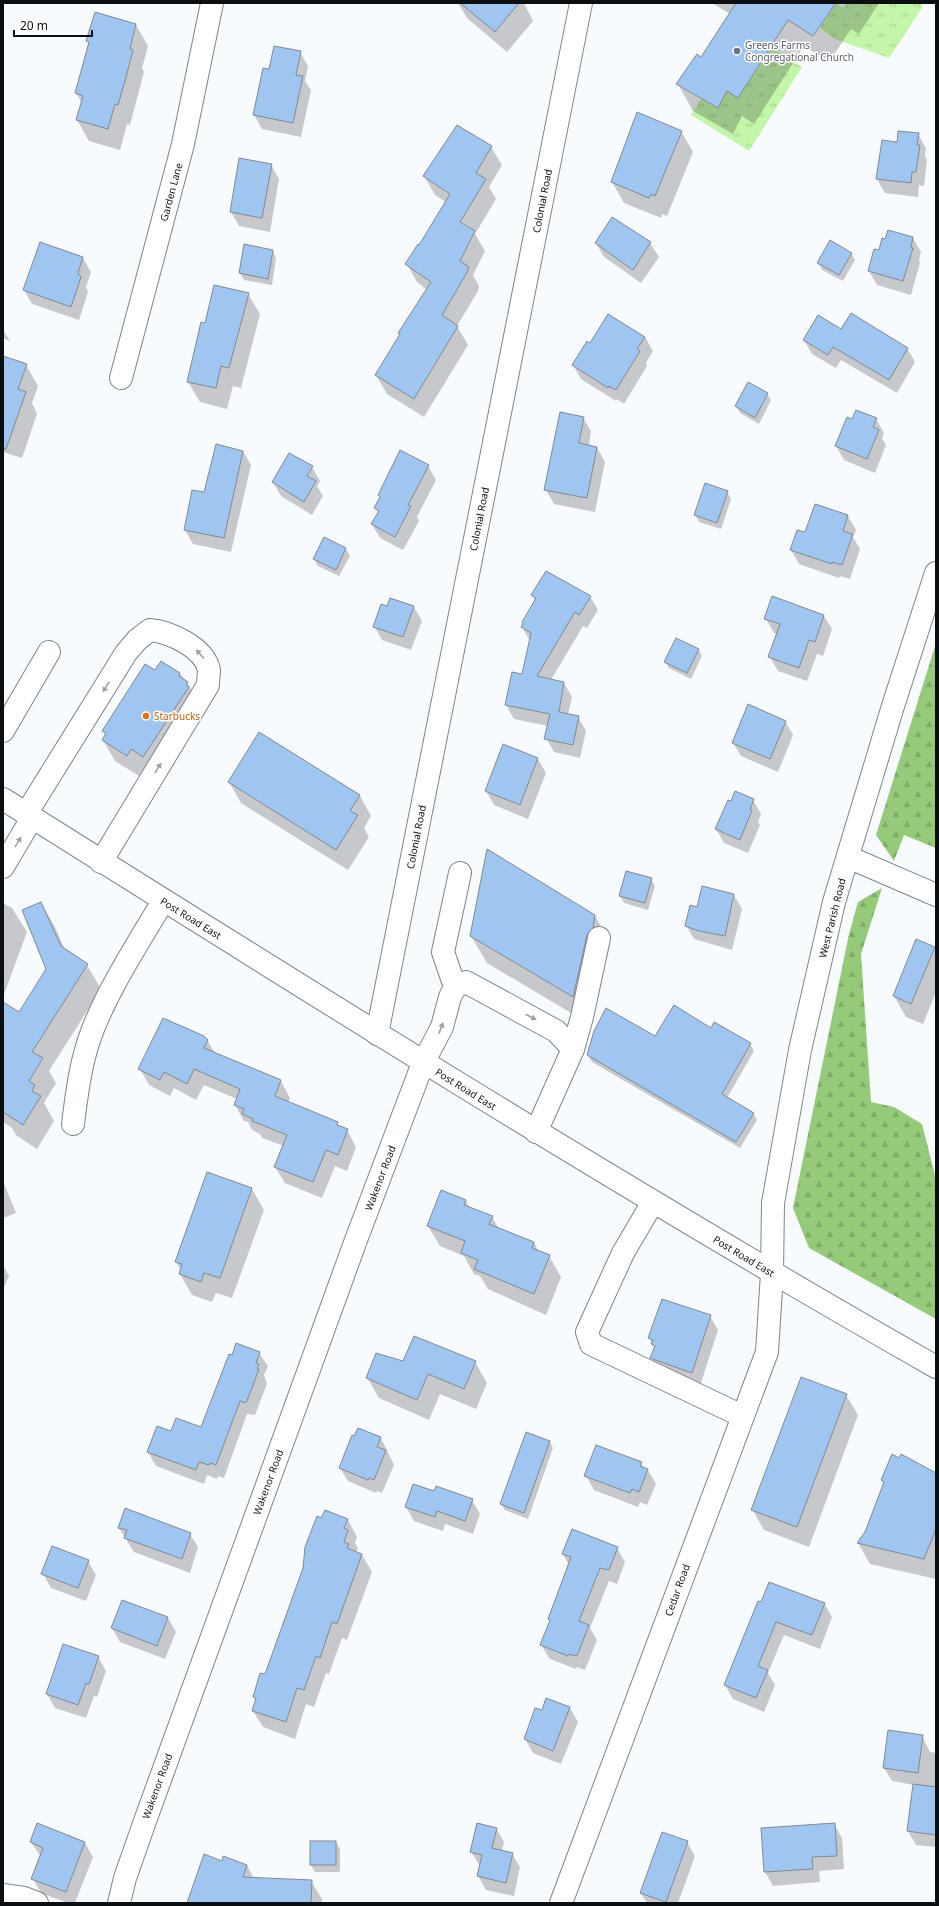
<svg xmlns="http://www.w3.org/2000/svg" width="939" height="1906" font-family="'Noto Sans',sans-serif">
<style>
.forest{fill:url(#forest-firs)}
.park{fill:url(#park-tufts)}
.shadow{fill:#0003}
.building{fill:#9fc6f1;stroke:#828990}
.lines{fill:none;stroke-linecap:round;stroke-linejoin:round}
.minor-casing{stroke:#7d848b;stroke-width:24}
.major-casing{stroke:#7d848b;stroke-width:24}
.minor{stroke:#fff;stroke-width:22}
.major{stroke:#fff;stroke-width:22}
.oneway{fill:#9e9fa0}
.worship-dot{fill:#6b7280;stroke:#fff;stroke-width:1.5}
.food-dot{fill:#e8710a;stroke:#fff;stroke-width:1.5}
.labels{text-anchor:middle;stroke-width:3;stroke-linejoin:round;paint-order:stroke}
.worship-label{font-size:10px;fill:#5b616d;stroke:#fff;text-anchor:start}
.street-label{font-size:10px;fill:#0c0f11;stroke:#fff}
.food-label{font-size:10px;fill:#c56008;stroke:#fff;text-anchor:start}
</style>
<defs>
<pattern id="forest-firs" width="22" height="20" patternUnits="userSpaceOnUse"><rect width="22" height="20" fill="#95ca79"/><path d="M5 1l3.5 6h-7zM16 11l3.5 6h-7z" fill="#7fac68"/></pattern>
<pattern id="park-tufts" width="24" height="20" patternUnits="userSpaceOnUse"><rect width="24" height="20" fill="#c4f6aa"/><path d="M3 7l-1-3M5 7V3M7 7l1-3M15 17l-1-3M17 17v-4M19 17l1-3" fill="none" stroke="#a7d291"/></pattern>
</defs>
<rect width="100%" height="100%" fill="#f8fbfe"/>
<g class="forest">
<path d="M 936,643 L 936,848 L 904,835 L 894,861 L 876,835 Z"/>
<path d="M 882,888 L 861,954 L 871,1102 L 894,1107 L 922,1124 L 936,1179 L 936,1319 L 809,1248 L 793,1208 L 849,934 L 858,902 Z"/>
</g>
<g class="park">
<path d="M 836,3 L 843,8 L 847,3 L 922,3 L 922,8 L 889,58 L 835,39 L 820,28 Z"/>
<path d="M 771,48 L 802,67 L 749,151 L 691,115 L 712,81 L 738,98 Z"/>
</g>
<g class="shadow">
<path d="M 458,3 L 524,3 L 533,21 L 507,52 L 467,18 Z"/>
<path d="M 712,3 L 879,3 L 859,34 L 851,29 L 829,62 L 804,46 L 754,124 L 742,116 L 733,134 L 693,111 L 678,84 L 702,58 L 730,14 Z"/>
<path d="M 95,14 L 136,25 L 148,46 L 142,68 L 144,72 L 130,125 L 127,124 L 120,150 L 89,141 L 77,120 L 82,103 L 76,93 L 89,45 L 87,41 Z"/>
<path d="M 300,52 L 308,66 L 305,81 L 311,90 L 301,137 L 262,129 L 254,115 L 270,70 Z"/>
<path d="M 681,131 L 693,152 L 667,216 L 662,214 L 661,218 L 624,203 L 612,182 Z"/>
<path d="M 918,134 L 926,148 L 925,156 L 927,160 L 924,186 L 919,185 L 918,197 L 885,193 L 877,179 L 898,143 Z"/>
<path d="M 491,147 L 502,165 L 489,187 L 496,199 L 475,234 L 485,251 L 473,275 L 479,286 L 478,291 L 457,326 L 468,345 L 424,417 L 387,394 L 376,375 L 427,290 L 417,282 L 407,264 L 446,202 L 435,195 L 424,176 Z"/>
<path d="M 271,165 L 279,179 L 270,232 L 239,226 L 231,212 Z"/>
<path d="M 913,238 L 921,252 L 919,260 L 920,263 L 911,295 L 877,285 L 869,271 L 879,252 Z"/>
<path d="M 596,243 L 650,243 L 659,257 L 641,283 L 604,257 Z"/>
<path d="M 40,244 L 83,258 L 91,272 L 86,287 L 88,292 L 79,320 L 32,304 L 24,290 Z"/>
<path d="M 245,245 L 273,251 L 276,258 L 272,285 L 244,280 L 240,273 Z"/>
<path d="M 851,253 L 855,260 L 843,281 L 822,270 L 819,263 Z"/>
<path d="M 248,294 L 260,314 L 241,388 L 233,386 L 227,409 L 200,402 L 188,382 L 206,324 Z"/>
<path d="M 3,330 L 10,341 L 3,338 Z"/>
<path d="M 842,330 L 907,348 L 915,362 L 897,393 L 841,360 L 836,368 L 812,354 L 804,340 Z"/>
<path d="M 645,337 L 653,351 L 646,363 L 647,366 L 624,404 L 617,399 L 616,401 L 581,379 L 573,365 L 590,345 Z"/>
<path d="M 3,357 L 26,365 L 38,386 L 32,403 L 37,414 L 22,458 L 3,452 Z"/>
<path d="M 767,394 L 771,400 L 759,424 L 740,413 L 736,406 Z"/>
<path d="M 583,418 L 591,431 L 589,446 L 597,448 L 605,462 L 595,512 L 554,504 L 546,490 Z"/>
<path d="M 876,419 L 884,433 L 882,438 L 886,445 L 875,473 L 844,460 L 836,446 L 853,421 Z"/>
<path d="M 243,451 L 251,465 L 231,552 L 193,544 L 185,530 Z"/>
<path d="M 428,466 L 436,480 L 417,517 L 419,521 L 403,550 L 380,538 L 372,524 L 378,513 L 376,508 L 380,498 L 379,495 Z"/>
<path d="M 312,467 L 320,481 L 317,486 L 323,496 L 312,515 L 281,496 L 273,482 Z"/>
<path d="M 727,492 L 731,499 L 721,529 L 699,522 L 695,515 Z"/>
<path d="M 815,505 L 848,516 L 856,530 L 853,537 L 860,549 L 850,579 L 840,576 L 839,578 L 799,564 L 791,550 L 806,534 Z"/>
<path d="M 325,538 L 346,549 L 350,556 L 339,576 L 318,566 L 314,559 Z"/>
<path d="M 532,595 L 590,596 L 598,610 L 587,628 L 583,626 L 551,680 L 564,683 L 572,697 L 568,715 L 578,717 L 586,731 L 580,758 L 554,752 L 546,738 L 548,726 L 514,719 L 506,705 L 523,675 L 530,641 L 522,627 L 535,601 Z"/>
<path d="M 414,607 L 422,621 L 411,650 L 382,640 L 374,626 L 388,608 Z"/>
<path d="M 824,616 L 832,629 L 823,656 L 817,654 L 807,681 L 778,671 L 770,657 L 777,634 L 774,633 L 766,619 Z"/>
<path d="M 698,649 L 702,656 L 691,679 L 669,668 L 665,662 Z"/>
<path d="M 155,671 L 180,674 L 187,682 L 199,703 L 156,777 L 143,769 L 139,776 L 115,761 L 103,740 L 106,735 L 103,731 Z"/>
<path d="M 785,721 L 793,735 L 778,772 L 741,756 L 733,743 Z"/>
<path d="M 538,759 L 546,773 L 528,819 L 494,805 L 486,791 Z"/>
<path d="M 229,782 L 360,796 L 371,816 L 364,828 L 369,837 L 348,870 L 241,803 Z"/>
<path d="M 753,800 L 761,814 L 758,822 L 760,825 L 748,853 L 724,843 L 716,829 L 732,802 Z"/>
<path d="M 651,879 L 655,886 L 648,910 L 624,903 L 620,896 Z"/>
<path d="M 734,895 L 742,909 L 732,950 L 694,939 L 686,925 L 698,908 Z"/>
<path d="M 3,903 L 12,908 L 27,932 L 3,997 Z"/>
<path d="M 41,903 L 55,927 L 65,950 L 87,965 L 101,989 L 49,1071 L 56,1083 L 44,1103 L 54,1121 L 37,1149 L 16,1135 L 12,1128 L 3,1122 L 3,1004 L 19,1014 L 48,969 Z"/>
<path d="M 595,916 L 610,942 L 608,955 L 602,962 L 588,1023 L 487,963 L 471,936 Z"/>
<path d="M 934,948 L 936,951 L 936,992 L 923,1024 L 906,1017 L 894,996 Z"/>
<path d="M 715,1023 L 750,1044 L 754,1051 L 727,1098 L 753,1113 L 757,1120 L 740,1148 L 592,1062 L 588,1055 L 712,1029 Z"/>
<path d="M 207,1040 L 215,1053 L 281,1081 L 290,1098 L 288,1103 L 337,1123 L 340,1127 L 347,1130 L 356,1147 L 347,1171 L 335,1166 L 322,1198 L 285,1183 L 275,1167 L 284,1146 L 262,1138 L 260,1134 L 252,1130 L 248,1122 L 244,1121 L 235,1105 L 237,1099 L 204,1085 L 196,1100 L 174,1088 L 170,1096 L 149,1085 L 140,1069 Z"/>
<path d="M 208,1173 L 252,1189 L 264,1210 L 232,1298 L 216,1293 L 212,1302 L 192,1295 L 180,1274 L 181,1270 L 176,1262 Z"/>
<path d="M 3,1181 L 16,1213 L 3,1218 Z"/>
<path d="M 466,1201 L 470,1208 L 492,1217 L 499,1229 L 534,1242 L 539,1252 L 549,1256 L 561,1277 L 546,1315 L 488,1289 L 480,1276 L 474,1274 L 464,1256 L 440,1246 L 428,1226 Z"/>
<path d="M 3,1265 L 9,1276 L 3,1290 Z"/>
<path d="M 662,1300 L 710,1316 L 718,1330 L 700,1386 L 660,1371 L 651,1357 L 655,1349 L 649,1338 Z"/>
<path d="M 259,1353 L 268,1366 L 264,1375 L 267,1384 L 255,1415 L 247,1414 L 224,1478 L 218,1476 L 217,1479 L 207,1475 L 204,1484 L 156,1466 L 148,1452 L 172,1432 L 202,1429 Z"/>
<path d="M 475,1362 L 487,1383 L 476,1409 L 440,1394 L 429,1420 L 379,1398 L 367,1377 L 404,1363 Z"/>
<path d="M 846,1395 L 858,1415 L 809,1547 L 764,1530 L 752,1509 Z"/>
<path d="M 381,1438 L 394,1465 L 382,1493 L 377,1491 L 376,1493 L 348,1481 L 340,1468 Z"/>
<path d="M 549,1441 L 553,1448 L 528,1519 L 505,1510 L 501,1504 Z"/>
<path d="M 641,1463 L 644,1468 L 648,1470 L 656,1484 L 647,1505 L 640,1502 L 638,1507 L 594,1490 L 586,1476 Z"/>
<path d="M 936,1474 L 936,1579 L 870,1564 L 858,1543 L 866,1532 L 884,1484 L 882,1480 Z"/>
<path d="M 435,1492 L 472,1500 L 480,1514 L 473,1534 L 445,1524 L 443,1531 L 414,1521 L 406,1507 Z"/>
<path d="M 348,1520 L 357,1537 L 355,1543 L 358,1548 L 356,1553 L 362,1555 L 372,1572 L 347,1640 L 342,1638 L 329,1674 L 326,1673 L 314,1707 L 306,1704 L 295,1739 L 263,1727 L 253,1711 L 256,1701 L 254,1697 Z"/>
<path d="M 119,1528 L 190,1534 L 198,1547 L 190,1573 L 134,1552 Z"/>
<path d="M 617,1548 L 625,1562 L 617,1584 L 609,1581 L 590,1628 L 597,1640 L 585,1670 L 577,1667 L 576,1669 L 550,1659 L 541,1645 L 551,1621 L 549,1619 L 569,1565 L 563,1554 Z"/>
<path d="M 88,1561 L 96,1575 L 86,1601 L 51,1588 L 43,1574 Z"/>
<path d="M 123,1601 L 168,1618 L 176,1632 L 165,1659 L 120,1642 L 112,1628 Z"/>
<path d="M 759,1603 L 824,1603 L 832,1617 L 820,1649 L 784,1635 L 768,1673 L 775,1685 L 764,1712 L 733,1699 L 725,1685 Z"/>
<path d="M 98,1657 L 106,1671 L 97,1697 L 94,1696 L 86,1718 L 55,1708 L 47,1694 Z"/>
<path d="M 570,1708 L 578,1722 L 561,1764 L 533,1753 L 525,1739 L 542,1711 Z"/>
<path d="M 922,1736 L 930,1752 L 936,1753 L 936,1847 L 916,1845 L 908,1831 L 914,1785 L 892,1781 L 884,1768 Z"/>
<path d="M 834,1824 L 842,1838 L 844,1869 L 819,1871 L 820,1882 L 773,1886 L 765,1872 Z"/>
<path d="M 496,1828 L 504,1842 L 502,1851 L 512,1854 L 520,1867 L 514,1896 L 486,1890 L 478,1876 L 480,1866 L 471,1852 Z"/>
<path d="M 31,1842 L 85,1843 L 93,1857 L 75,1903 L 68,1903 L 41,1893 L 33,1879 L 41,1857 Z"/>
<path d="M 336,1842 L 340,1849 L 340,1872 L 315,1872 L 311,1865 Z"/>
<path d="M 687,1842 L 695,1856 L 678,1903 L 647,1903 L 641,1893 Z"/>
<path d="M 222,1862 L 247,1865 L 254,1879 L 311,1881 L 322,1899 L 322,1903 L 188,1903 Z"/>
</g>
<g class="building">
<path d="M 460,3 L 519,3 L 495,32 Z"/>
<path d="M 736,3 L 836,3 L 813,36 L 788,20 L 738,98 L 727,91 L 718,108 L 676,84 L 697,54 L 701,57 Z"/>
<path d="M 95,12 L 136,24 L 130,49 L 133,50 L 125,81 L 118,105 L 115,104 L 108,129 L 76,120 L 83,96 L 75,93 L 89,42 L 86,41 Z"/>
<path d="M 274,46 L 301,51 L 296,75 L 303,76 L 293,123 L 253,115 L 263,68 L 269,69 Z"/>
<path d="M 637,112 L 682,131 L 655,196 L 651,194 L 649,198 L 611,182 Z"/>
<path d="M 457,125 L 492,146 L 476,173 L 486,179 L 460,222 L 475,231 L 460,261 L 469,267 L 467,271 L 468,271 L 442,315 L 458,326 L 414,399 L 375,375 L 400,334 L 398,333 L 431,282 L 405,264 L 418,244 L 419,245 L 450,194 L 423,176 Z"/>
<path d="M 898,131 L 919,133 L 917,145 L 920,145 L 916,172 L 912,172 L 911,183 L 876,179 L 882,140 L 897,142 Z"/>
<path d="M 239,158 L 272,164 L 262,218 L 230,212 Z"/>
<path d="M 612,217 L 651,242 L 633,270 L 595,243 Z"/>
<path d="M 888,230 L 913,237 L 911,247 L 913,248 L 903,281 L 868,271 L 874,249 L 879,250 L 882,238 L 885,239 Z"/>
<path d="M 830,240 L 852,253 L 839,275 L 817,263 Z"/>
<path d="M 40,242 L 83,257 L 78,273 L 81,277 L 71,307 L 23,290 Z"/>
<path d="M 244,244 L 273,250 L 268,279 L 239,273 Z"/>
<path d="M 214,285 L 249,293 L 229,368 L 221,366 L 216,388 L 187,382 L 201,322 L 205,323 Z"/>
<path d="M 851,313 L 908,348 L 889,380 L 833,347 L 828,355 L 803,340 L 818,315 L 841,329 Z"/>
<path d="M 608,314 L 645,337 L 637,349 L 640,351 L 616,390 L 609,386 L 608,388 L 572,365 L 587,341 L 590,343 Z"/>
<path d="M 3,356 L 27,364 L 18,389 L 26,392 L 6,449 L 3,449 Z"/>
<path d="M 748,382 L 768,393 L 755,418 L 735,406 Z"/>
<path d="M 856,410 L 877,418 L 873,427 L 879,430 L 867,459 L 835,446 L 847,417 L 852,419 Z"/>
<path d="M 560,412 L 584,417 L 579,443 L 597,447 L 587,498 L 544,490 Z"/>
<path d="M 216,444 L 243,451 L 224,538 L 184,530 L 192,490 L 204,492 Z"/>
<path d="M 400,450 L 429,465 L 408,505 L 411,506 L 395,537 L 371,524 L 379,511 L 374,508 L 380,497 L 378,495 Z"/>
<path d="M 289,453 L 313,466 L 307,476 L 316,481 L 304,502 L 272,482 Z"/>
<path d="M 705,483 L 728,491 L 717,523 L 694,515 Z"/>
<path d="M 815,504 L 848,515 L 843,531 L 853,534 L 842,565 L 832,562 L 832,564 L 790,550 L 797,530 L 805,532 Z"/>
<path d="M 324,537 L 346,548 L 336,570 L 313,559 Z"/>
<path d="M 546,571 L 591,596 L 579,615 L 575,612 L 537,676 L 564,682 L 559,712 L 579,716 L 573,745 L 544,739 L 550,714 L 505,705 L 512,672 L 522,674 L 531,633 L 521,627 L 523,623 L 522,622 L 536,598 L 531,595 Z"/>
<path d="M 772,596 L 824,615 L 815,642 L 809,640 L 799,668 L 768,657 L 780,624 L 764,619 Z"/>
<path d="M 390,598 L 414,606 L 403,637 L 373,627 L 381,604 L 387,606 Z"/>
<path d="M 676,638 L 699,649 L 687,673 L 664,662 Z"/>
<path d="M 161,661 L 180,673 L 179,676 L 188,682 L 186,685 L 189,687 L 143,757 L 131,749 L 127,756 L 102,740 L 106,733 L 102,731 L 145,664 L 155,670 Z"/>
<path d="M 748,704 L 786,721 L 770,759 L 732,743 Z"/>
<path d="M 259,732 L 360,795 L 350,811 L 358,815 L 336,850 L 228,782 Z"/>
<path d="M 503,744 L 538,758 L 520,805 L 485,791 Z"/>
<path d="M 735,791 L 754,799 L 750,809 L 752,810 L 740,840 L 715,829 L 728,800 L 731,801 Z"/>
<path d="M 487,849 L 595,915 L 593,928 L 587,935 L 573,997 L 470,936 Z"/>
<path d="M 626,871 L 652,878 L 645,903 L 619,896 Z"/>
<path d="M 702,886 L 734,894 L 725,936 L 699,931 L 685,926 L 690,905 L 697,907 Z"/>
<path d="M 41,902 L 61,946 L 88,964 L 32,1052 L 43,1058 L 29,1081 L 35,1085 L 32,1091 L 41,1096 L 23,1125 L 3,1112 L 3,1002 L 19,1012 L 46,969 L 22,910 Z"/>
<path d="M 916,939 L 935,947 L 911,1004 L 893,996 Z"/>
<path d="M 674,1005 L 711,1028 L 714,1022 L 751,1043 L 722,1094 L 754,1113 L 736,1142 L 587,1055 L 594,1031 L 606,1008 L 655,1036 Z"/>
<path d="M 163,1018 L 204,1036 L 208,1040 L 204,1048 L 281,1080 L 275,1096 L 338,1122 L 337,1125 L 348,1129 L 338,1155 L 326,1150 L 313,1182 L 274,1167 L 287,1135 L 252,1121 L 253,1119 L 242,1114 L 244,1109 L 234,1105 L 240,1089 L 194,1069 L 187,1084 L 164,1072 L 160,1080 L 138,1069 Z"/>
<path d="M 207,1172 L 252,1188 L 220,1278 L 204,1273 L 201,1282 L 179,1274 L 182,1264 L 175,1262 Z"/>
<path d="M 441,1190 L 466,1200 L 464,1205 L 493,1216 L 489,1224 L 534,1242 L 532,1248 L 550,1255 L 534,1294 L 474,1269 L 478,1260 L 461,1253 L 465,1241 L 427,1226 Z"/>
<path d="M 662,1299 L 711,1315 L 692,1373 L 650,1358 L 655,1346 L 651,1344 L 653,1340 L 648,1338 Z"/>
<path d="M 414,1336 L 476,1361 L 464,1389 L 428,1374 L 417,1400 L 366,1378 L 376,1353 L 403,1361 Z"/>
<path d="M 236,1343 L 260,1352 L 256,1363 L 259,1364 L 257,1369 L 259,1369 L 247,1401 L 245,1403 L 240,1401 L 216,1465 L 210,1463 L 209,1465 L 199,1462 L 196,1470 L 147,1452 L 157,1426 L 171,1431 L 176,1418 L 201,1427 L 229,1354 L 232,1355 Z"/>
<path d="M 801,1377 L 847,1394 L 797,1527 L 751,1510 Z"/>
<path d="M 358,1428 L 381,1437 L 377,1447 L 386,1450 L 374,1480 L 369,1478 L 368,1480 L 339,1468 L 352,1435 L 354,1436 Z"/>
<path d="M 526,1432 L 550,1441 L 524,1513 L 500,1504 Z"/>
<path d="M 596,1445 L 642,1462 L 640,1466 L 648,1469 L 639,1492 L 632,1489 L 630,1493 L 584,1476 Z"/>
<path d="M 892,1454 L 899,1458 L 901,1454 L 936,1473 L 936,1529 L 924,1559 L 857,1543 L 865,1532 L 884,1482 L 881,1480 Z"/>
<path d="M 413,1484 L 434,1491 L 436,1486 L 473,1499 L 465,1521 L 437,1511 L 435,1517 L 405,1507 Z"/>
<path d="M 125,1508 L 191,1533 L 182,1559 L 124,1538 L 127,1530 L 118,1528 Z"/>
<path d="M 325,1510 L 348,1519 L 344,1528 L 348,1530 L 344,1542 L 349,1544 L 347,1548 L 362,1554 L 337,1624 L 332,1622 L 320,1658 L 316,1656 L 304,1690 L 297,1688 L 286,1722 L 252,1711 L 256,1698 L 253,1697 L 260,1673 L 265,1674 L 303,1568 L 305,1547 L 317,1516 L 321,1518 Z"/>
<path d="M 572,1529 L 618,1547 L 609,1570 L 600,1568 L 579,1621 L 589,1625 L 577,1656 L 569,1654 L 568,1656 L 540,1645 L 550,1620 L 548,1619 L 571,1557 L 562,1554 Z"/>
<path d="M 52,1546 L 89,1560 L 78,1588 L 41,1574 Z"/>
<path d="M 769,1582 L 825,1603 L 812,1635 L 776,1622 L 758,1666 L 768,1670 L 756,1698 L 724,1685 L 758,1601 L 761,1602 Z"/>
<path d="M 122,1600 L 168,1617 L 157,1646 L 111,1628 Z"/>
<path d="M 63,1644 L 99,1656 L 89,1684 L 86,1683 L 78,1705 L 46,1694 Z"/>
<path d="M 546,1698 L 570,1707 L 553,1751 L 524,1739 L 535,1708 L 542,1710 Z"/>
<path d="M 888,1730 L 923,1735 L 918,1773 L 883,1768 Z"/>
<path d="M 913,1784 L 936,1787 L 936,1835 L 907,1831 Z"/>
<path d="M 37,1823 L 85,1842 L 66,1892 L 31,1879 L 43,1848 L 30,1842 Z"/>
<path d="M 477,1823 L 497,1828 L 492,1848 L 513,1853 L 506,1883 L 477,1876 L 482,1855 L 470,1852 Z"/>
<path d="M 835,1823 L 837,1856 L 812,1857 L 813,1869 L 764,1872 L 761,1828 Z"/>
<path d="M 662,1832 L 688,1841 L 666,1902 L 640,1893 Z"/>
<rect x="310" y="1841" width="26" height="24"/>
<path d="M 204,1854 L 222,1861 L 223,1856 L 247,1865 L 243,1877 L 312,1880 L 311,1903 L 187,1903 Z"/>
</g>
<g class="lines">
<defs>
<g id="minor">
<path d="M 121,378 L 183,144 L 212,3"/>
<path d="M 3,731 L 49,652"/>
<path d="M 26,814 L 126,653 L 137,640 L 150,630 C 170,632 204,647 209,670 C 209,674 208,680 208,685 L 101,862"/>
<path d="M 848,857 L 936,895"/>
<path d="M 3,867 L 32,818"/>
<path d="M 455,987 L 443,952 L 460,873"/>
<path d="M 377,1034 L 581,3"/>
<path d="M 573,1049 L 582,1017 L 599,938"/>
<path d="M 73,1124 C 77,1092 81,1059 93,1029 C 111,984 139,942 163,901"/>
<path d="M 653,1202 L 623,1253 L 587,1332 L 591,1344 L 742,1416"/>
<path d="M 3,1895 L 24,1898 L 37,1903"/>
<path d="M 119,1903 L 125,1878 L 145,1821 L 356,1240 L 423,1063 L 442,1027 L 450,997 L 455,987 L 466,982 L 556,1031 L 573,1049 L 536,1132"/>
<path d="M 561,1903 L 767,1352 L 772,1273 L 773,1203 L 800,1050 L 834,902 L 893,706 L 936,573"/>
</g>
<path id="major" d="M 3,799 C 311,993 620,1187 936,1367"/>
</defs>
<use href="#minor" class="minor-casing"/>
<use href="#major" class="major-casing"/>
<use href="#minor" class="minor"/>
<use href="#major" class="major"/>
</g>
<defs><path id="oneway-solid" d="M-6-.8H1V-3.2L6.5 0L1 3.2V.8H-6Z"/></defs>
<g class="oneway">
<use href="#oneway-solid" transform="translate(200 654) rotate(-132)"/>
<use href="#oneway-solid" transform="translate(106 687) rotate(122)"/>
<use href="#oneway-solid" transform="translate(158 768) rotate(-58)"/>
<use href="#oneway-solid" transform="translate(18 842) rotate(-59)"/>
<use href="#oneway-solid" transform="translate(531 1017) rotate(28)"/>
<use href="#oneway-solid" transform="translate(441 1028) rotate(-69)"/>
</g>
<circle class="worship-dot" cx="737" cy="51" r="4"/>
<circle class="food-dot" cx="146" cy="716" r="4"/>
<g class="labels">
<g class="worship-label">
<text x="745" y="49">Greens Farms<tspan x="745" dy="12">Congregational Church</tspan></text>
</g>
<g class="street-label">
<text transform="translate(171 192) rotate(-75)" y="4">Garden Lane</text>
<text transform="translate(542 201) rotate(-79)" y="4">Colonial Road</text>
<text transform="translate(479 519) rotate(-79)" y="4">Colonial Road</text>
<text transform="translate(416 837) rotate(-79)" y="4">Colonial Road</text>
<text transform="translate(191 918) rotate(32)" y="4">Post Road East</text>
<text transform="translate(832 918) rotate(-76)" y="4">West Parish Road</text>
<text transform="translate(466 1089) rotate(32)" y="4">Post Road East</text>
<text transform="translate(380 1178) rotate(-69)" y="4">Wakenor Road</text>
<text transform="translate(744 1256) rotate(31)" y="4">Post Road East</text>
<text transform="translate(268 1482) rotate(-70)" y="4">Wakenor Road</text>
<text transform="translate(677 1590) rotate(-70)" y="4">Cedar Road</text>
<text transform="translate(157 1786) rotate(-70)" y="4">Wakenor Road</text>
</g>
<g class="food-label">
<text x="154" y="720">Starbucks</text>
</g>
</g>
<rect width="939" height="1906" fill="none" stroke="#0c0f11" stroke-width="8"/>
<path d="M14 30v6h78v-6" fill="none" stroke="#0c0f11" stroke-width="2"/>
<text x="20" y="30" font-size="12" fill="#0c0f11" stroke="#ffffff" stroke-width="3" paint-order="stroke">20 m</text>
</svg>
